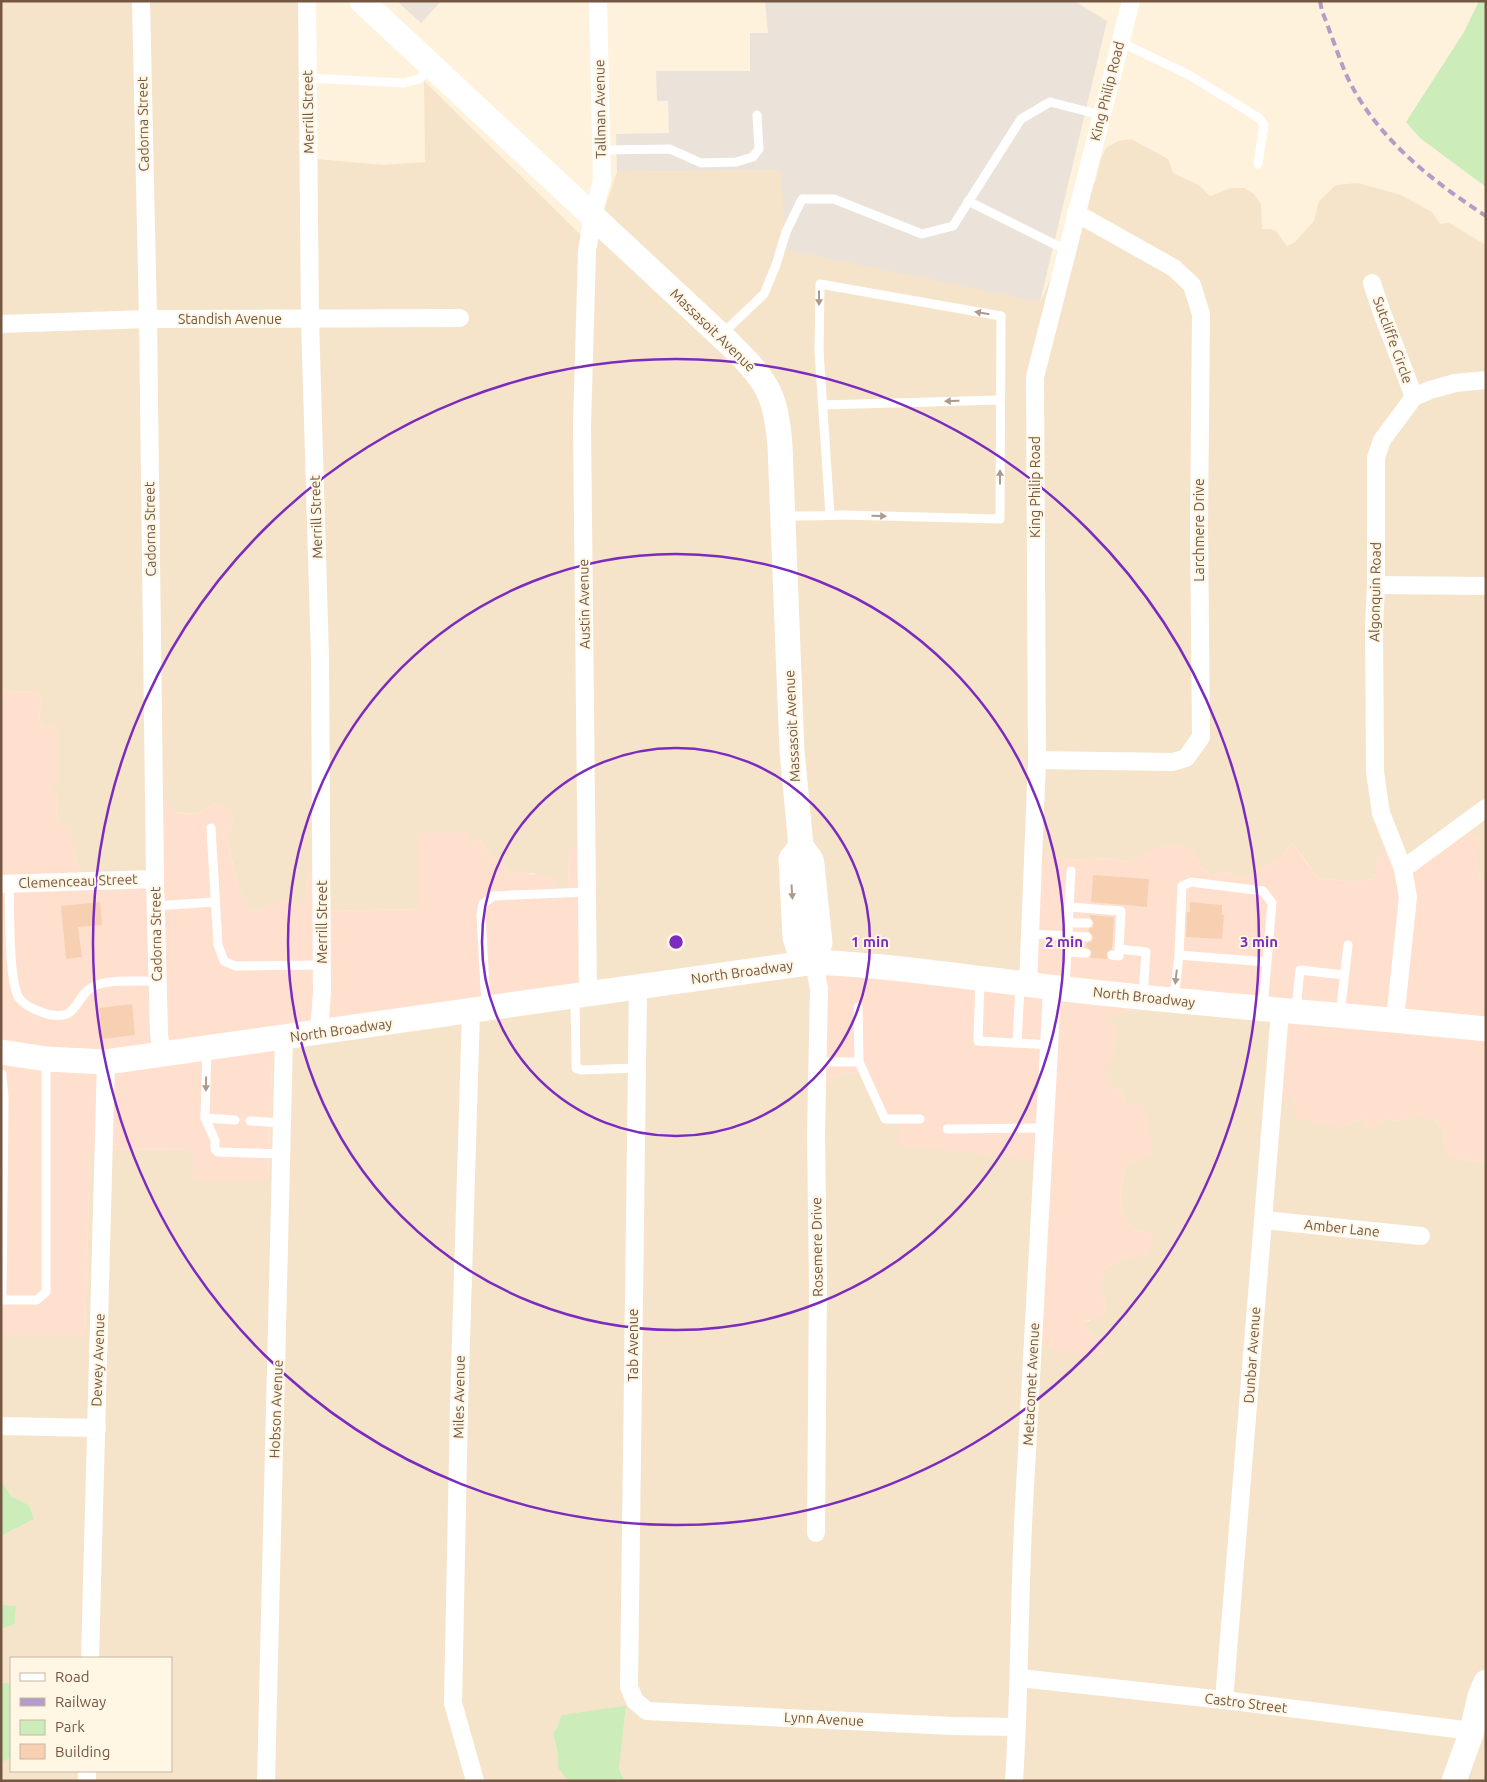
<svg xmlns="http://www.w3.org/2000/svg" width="1487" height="1782" font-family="Ubuntu,sans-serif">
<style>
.residential{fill:#f6e4ca}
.commercial{fill:#ffe0cf}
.industrial{fill:#ebe2d9}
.green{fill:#ccecba}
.building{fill:#f6d0b1}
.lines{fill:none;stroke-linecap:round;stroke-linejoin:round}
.lane{stroke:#fff;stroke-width:9}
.street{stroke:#fff;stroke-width:18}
.secondary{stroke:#fff;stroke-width:25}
.rail{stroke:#b59bc7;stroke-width:4;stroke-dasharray:8 5;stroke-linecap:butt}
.oneway{fill:#ac9a8e}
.ring{fill:none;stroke:#7b2cbf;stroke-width:2.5}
.labels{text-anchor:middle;stroke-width:4;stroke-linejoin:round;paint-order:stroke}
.street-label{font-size:14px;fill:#745743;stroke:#fff6e4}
.centre{fill:#7b2cbf;stroke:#fff6e4;stroke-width:2.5}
.ring-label{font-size:15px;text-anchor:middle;font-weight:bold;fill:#7b2cbf;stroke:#fff6e4;stroke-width:4;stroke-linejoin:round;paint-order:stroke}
</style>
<rect width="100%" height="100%" fill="#fef2dc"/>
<path class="residential" d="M 1,1 L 303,1 L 305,158 L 384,165 L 425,162 L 424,81 L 592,246 L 617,172 L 780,170 L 1040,302 L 1062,254 L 1091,184 L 1095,183 L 1101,159 L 1106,148 L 1118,141 L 1131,139 L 1168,159 L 1173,173 L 1199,185 L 1210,196 L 1231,188 L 1244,188 L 1254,194 L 1261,204 L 1262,229 L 1270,229 L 1276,231 L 1287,246 L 1295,242 L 1314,221 L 1319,201 L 1336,185 L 1358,183 L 1401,195 L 1432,212 L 1440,224 L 1449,223 L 1486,245 L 1486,884 L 1482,881 L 1475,862 L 1408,860 L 1378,853 L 1377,872 L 1373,879 L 1355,882 L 1317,878 L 1308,864 L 1293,844 L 1288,847 L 1283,855 L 1269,865 L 1241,879 L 1228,872 L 1213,875 L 1202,868 L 1193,853 L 1168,846 L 1125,861 L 1111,858 L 1068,860 L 1059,858 L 1027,988 L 813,967 L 826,1087 L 831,1079 L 847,1072 L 859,1075 L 872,1086 L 1039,1160 L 1083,1353 L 1104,1354 L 1101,1340 L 1091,1335 L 1081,1322 L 1089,1321 L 1106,1307 L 1101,1288 L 1106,1267 L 1133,1256 L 1152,1233 L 1135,1230 L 1124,1216 L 1120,1195 L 1125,1167 L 1127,1106 L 1121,1090 L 1114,1089 L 1103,1072 L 1104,1019 L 1121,1012 L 1143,1009 L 1271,1010 L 1279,1110 L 1282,1102 L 1292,1095 L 1341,1127 L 1362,1119 L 1366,1128 L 1387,1119 L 1397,1121 L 1413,1117 L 1427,1117 L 1436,1121 L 1444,1132 L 1445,1142 L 1454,1158 L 1486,1163 L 1486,1781 L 625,1781 L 619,1769 L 626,1707 L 561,1715 L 557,1728 L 553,1733 L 558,1755 L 558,1768 L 568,1781 L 1,1781 L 1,1762 L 11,1758 L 11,1771 L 171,1771 L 171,1658 L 11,1658 L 11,1683 L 1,1683 L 1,1629 L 15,1624 L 16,1606 L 4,1605 L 1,1603 L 1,1536 L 34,1519 L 29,1505 L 11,1496 L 1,1480 L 1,1334 L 85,1335 L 90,1149 L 194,1150 L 268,1180 L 272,1065 L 278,1041 L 570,996 L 569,851 L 568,886 L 557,895 L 534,873 L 525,874 L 509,872 L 502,864 L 491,856 L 480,840 L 469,843 L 419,833 L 419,909 L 319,911 L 307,879 L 306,899 L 296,909 L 286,899 L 256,912 L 248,907 L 238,886 L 227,838 L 233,821 L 218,803 L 196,814 L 175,812 L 150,883 L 81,873 L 73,852 L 73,840 L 65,826 L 56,820 L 58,798 L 50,788 L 54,726 L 41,724 L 39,715 L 42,698 L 37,691 L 6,692 L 1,689 Z"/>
<g class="commercial">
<path d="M 1,689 L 6,692 L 37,691 L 42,698 L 39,715 L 41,724 L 54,726 L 58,731 L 58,782 L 50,788 L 58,798 L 56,820 L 65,825 L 73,840 L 73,852 L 81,873 L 146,884 L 161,797 L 175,812 L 189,814 L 196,814 L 218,803 L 223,804 L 233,821 L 227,839 L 238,886 L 248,906 L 256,912 L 286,898 L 296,908 L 306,899 L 307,879 L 309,875 L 318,876 L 320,911 L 419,909 L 419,833 L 470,833 L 469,843 L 480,840 L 491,856 L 502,864 L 509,872 L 553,877 L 557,894 L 568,885 L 569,850 L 572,849 L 580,852 L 583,992 L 278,1041 L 272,1065 L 268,1180 L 193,1180 L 194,1150 L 90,1149 L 85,1336 L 1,1334 Z"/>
<path d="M 1452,828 L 1473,835 L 1481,841 L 1475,862 L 1482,881 L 1486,884 L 1486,1163 L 1454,1158 L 1447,1154 L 1444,1132 L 1436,1121 L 1427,1117 L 1413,1117 L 1397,1121 L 1387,1119 L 1366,1129 L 1362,1119 L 1341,1127 L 1322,1124 L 1297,1119 L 1292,1095 L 1282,1102 L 1279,1110 L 1271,1010 L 1143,1009 L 1121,1012 L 1105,1019 L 1115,1025 L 1116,1035 L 1112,1064 L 1104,1072 L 1114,1089 L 1121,1090 L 1127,1105 L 1144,1106 L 1153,1153 L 1125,1167 L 1120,1195 L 1124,1216 L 1135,1230 L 1152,1233 L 1153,1241 L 1145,1257 L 1133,1256 L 1106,1267 L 1101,1288 L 1106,1307 L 1101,1317 L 1081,1322 L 1091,1335 L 1101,1340 L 1105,1354 L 1062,1353 L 1051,1349 L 1036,1337 L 1038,1160 L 898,1145 L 899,1118 L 884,1115 L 872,1086 L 858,1075 L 847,1072 L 831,1079 L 826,1087 L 826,1096 L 811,973 L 1026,987 L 1041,861 L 1050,851 L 1059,858 L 1068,860 L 1111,858 L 1125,861 L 1157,848 L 1185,844 L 1193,853 L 1202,868 L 1213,875 L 1228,872 L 1241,879 L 1269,865 L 1283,855 L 1288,847 L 1293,844 L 1317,878 L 1355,882 L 1373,879 L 1377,872 L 1378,853 L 1380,849 L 1388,850 L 1401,861 Z"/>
</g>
<g class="industrial">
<path d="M 397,1 L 441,1 L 421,23 Z"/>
<path d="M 765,1 L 1074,1 L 1107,21 L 1040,302 L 787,250 L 780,170 L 617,172 L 616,134 L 669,133 L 668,101 L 657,101 L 656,71 L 750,71 L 750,33 L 768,33 Z"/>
</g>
<g class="green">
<path d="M 1479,1 L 1486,1 L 1486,187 L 1420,138 L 1406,122 L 1464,32 Z"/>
<path d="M 1,1480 L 11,1496 L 29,1505 L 34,1519 L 1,1536 Z"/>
<path d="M 1,1603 L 4,1605 L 16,1606 L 15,1624 L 1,1629 Z"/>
<path d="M 1,1683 L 11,1683 L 11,1758 L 1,1762 Z"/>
<path d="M 624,1706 L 626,1706 L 619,1769 L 625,1781 L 568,1781 L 558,1768 L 558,1755 L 553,1733 L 557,1728 L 561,1715 Z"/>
</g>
<g class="building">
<path d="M 1093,875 L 1149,879 L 1147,907 L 1091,902 Z"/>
<path d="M 100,902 L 102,925 L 78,927 L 82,957 L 66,959 L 61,906 Z"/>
<path d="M 1190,902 L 1222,905 L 1222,915 L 1224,915 L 1222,939 L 1186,937 L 1187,912 L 1190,912 Z"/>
<path d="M 1090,915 L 1114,917 L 1112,949 L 1107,952 L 1107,959 L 1090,958 L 1092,951 L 1086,947 L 1087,943 L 1092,941 L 1093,937 L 1088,929 L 1093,927 L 1094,923 L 1090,917 Z"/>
<path d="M 132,1004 L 135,1035 L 102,1039 L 99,1008 Z"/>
</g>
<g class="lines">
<g class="lane">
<path d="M 1120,42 L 1189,75 L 1259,118 L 1264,125 L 1258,164"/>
<path d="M 307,78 L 404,83 L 419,79 L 432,67"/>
<path d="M 601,150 L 670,149 L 701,163 L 736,162 L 753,157 L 759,149 L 757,115"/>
<path d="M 968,201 L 1056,245 L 1067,248"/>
<path d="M 722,334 L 764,294 L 776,265 L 786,232 L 802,199 L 834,199 L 922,234 L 953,226 L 1021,119 L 1050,102 L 1101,115"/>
<path d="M 823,405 L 1000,400"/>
<path d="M 783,516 C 803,516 823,516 842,515 L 1000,519 L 1001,316 L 820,284 L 819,351 L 830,515"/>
<path d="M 211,828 L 218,945 L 224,961 L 235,966 L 322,965"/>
<path d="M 9,883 C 10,908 8,979 19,998 C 24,1005 33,1009 41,1012 C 49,1015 59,1017 67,1014 C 77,1009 79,998 87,991 C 100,977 138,982 157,981"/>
<path d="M 155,906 L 215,902"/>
<path d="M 1069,907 L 1071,871"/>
<path d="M 1069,923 L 1088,923"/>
<path d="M 1030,934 L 1068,936 L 1065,987"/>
<path d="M 1087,937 L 1068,936 L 1069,907 L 1121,911 L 1119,949 L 1146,952 L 1143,996"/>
<path d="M 1067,952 L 1086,953"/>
<path d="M 1112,955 L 1119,956 L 1119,949"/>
<path d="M 1179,955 L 1266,962"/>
<path d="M 980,979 L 978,1041 L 1050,1045"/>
<path d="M 575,997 L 576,1068 L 581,1070 L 637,1068"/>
<path d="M 1174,999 L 1179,955 L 1182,886 L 1191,882 L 1263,891 L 1272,903 L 1263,1008"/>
<path d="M 486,1006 L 481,915 L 483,904 L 493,896 L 587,892"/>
<path d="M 858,1007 L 859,1062"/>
<path d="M 1296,1009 L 1300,970 L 1344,975"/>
<path d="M 1340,1015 L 1348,945"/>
<path d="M 1017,1043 L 1020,986"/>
<path d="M 207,1049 L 205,1118 L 215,1140 L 215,1149 L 218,1152 L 282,1154"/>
<path d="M 818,1062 L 859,1062 L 885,1119 L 920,1119"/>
<path d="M 205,1118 L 235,1120"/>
<path d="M 250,1121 L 283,1123"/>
<path d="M 947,1129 L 1046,1128"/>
<path d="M 1,1300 L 37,1300 L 46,1292 L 46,1062"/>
<path d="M 2,1300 L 4,1098 L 2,1074"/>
</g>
<g class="street">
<path d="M 141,1 L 148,319 L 155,879 L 159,1034 L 162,1056"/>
<path d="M 307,1 L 310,320 L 320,657 L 322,993 L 319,1033"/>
<path d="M 1372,283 L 1381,310 L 1414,397"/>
<path d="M 1,324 L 148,319 L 460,318"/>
<path d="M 1376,585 L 1486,586"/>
<path d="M 1037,760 L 1173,762 L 1186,758 L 1201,737 L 1199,525 L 1201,314 L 1192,285 L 1174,268 L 1076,213"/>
<path d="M 1403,869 L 1486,808"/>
<path d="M 1,884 L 155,879"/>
<path d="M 814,962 L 819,989 L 816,1134 L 818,1285 L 816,1533"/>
<path d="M 1028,985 L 1037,760 L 1035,377 L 1131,1"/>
<path d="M 638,987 L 629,1687 L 635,1701 L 647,1711 L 953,1726 L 1017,1727"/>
<path d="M 588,994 L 582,425 L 587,251 L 593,215 L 602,180 L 598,1"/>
<path d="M 471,1011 L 459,1406 L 453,1703 L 475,1781"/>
<path d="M 1395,1020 L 1408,897 L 1403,869 L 1381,813 L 1375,772 L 1374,627 L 1376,585 L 1376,458 L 1382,440 L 1414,397 L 1430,390 L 1455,383 L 1486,380"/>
<path d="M 1264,1220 L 1421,1236"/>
<path d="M 1,1426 L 97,1428"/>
<path d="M 90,1658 L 106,1062"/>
<path d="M 1019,1678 L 1224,1700 L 1472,1731"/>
<path d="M 1224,1700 L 1280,1011"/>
<path d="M 87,1781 L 87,1771"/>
<path d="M 266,1781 L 284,1038"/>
<path d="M 1014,1781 C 1020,1689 1019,1597 1024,1505 C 1032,1333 1044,1160 1052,987"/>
</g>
<g class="secondary">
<path d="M 362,1 L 732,346 C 768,382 776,395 780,446 L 792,751 L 801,846 L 811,860 L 812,865 L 820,943 L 814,962 L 799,950 L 795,937 L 791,859 L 801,846"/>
<path d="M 1,1052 L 46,1059 L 106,1062 L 814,962 C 898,966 981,979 1065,989 C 1205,1005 1346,1015 1486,1029"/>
<path d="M 1454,1781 L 1472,1731 L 1480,1696 L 1486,1682"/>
</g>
<path class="rail" d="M 1320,1 L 1322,11 C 1330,31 1337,52 1345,72 C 1373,135 1429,179 1486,216"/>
</g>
<defs><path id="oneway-solid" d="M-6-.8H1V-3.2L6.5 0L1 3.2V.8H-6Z" transform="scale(1.25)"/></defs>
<g class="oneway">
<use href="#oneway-solid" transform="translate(819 298) rotate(90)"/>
<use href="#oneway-solid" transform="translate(982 313) rotate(-170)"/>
<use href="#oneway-solid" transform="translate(952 401) rotate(178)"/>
<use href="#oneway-solid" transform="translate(1000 477) rotate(-90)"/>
<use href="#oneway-solid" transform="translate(879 516) rotate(1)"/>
<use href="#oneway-solid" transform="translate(792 892) rotate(86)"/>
<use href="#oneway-solid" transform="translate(1176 977) rotate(96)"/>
<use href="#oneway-solid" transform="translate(206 1084) rotate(91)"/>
</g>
<g class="ring">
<circle cx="676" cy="942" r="194"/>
<circle cx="676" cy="942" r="388"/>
<circle cx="676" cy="942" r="583"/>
</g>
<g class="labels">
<g class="street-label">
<text transform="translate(1107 91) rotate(-76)" y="5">King Philip Road</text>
<text transform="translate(600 109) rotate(-91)" y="5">Tallman Avenue</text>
<text transform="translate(308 112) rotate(-91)" y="5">Merrill Street</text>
<text transform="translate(143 124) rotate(-91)" y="5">Cadorna Street</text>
<text x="230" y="324">Standish Avenue</text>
<text transform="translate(713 330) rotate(44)" y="5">Massasoit Avenue</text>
<text transform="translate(1393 340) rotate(70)" y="5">Sutcliffe Circle</text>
<text transform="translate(1035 487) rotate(-90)" y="5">King Philip Road</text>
<text transform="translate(316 517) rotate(-92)" y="5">Merrill Street</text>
<text transform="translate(150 529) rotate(-91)" y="5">Cadorna Street</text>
<text transform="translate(1199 530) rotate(-90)" y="5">Larchmere Drive</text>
<text transform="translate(1375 592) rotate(-89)" y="5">Algonquin Road</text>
<text transform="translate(584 604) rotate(-91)" y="5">Austin Avenue</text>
<text transform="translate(792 726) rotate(-93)" y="5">Massasoit Avenue</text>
<text transform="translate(78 881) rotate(-2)" y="5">Clemenceau Street</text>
<text transform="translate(322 922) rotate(-90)" y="5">Merrill Street</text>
<text transform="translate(156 934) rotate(-91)" y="5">Cadorna Street</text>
<text transform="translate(742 972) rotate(-8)" y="5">North Broadway</text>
<text transform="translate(1144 997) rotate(6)" y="5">North Broadway</text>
<text transform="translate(341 1030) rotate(-8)" y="5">North Broadway</text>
<text transform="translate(1342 1228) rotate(6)" y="5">Amber Lane</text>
<text transform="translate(817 1247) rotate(-91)" y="5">Rosemere Drive</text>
<text transform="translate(633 1345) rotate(-90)" y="5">Tab Avenue</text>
<text transform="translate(1252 1355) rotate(-86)" y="5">Dunbar Avenue</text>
<text transform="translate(98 1360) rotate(-88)" y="5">Dewey Avenue</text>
<text transform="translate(1031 1384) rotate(-87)" y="5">Metacomet Avenue</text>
<text transform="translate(459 1397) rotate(-89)" y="5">Miles Avenue</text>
<text transform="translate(276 1409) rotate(-88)" y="5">Hobson Avenue</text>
<text transform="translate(1246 1703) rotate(7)" y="5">Castro Street</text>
<text transform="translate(824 1719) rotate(3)" y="5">Lynn Avenue</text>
</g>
</g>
<circle cx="676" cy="942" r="8" class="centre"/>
<g class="ring-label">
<text x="870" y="947">1 min</text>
<text x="1064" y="947">2 min</text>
<text x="1259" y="947">3 min</text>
</g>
<rect width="1487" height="1782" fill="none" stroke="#745743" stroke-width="5"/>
<rect x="10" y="1657" width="162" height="115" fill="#fff6e4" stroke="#c7b6a4"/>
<rect x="20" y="1673" width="25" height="8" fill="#ffffff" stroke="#c7b6a4"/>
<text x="55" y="1682" font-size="15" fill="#745743">Road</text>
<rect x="20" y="1698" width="25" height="8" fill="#b59bc7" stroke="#c7b6a4"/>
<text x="55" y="1707" font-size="15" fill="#745743">Railway</text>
<rect x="20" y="1720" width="25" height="15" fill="#ccecba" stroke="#c7b6a4"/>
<text x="55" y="1732" font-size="15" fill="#745743">Park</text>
<rect x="20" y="1744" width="25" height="15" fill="#f6d0b1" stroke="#c7b6a4"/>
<text x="55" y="1757" font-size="15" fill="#745743">Building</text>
</svg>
